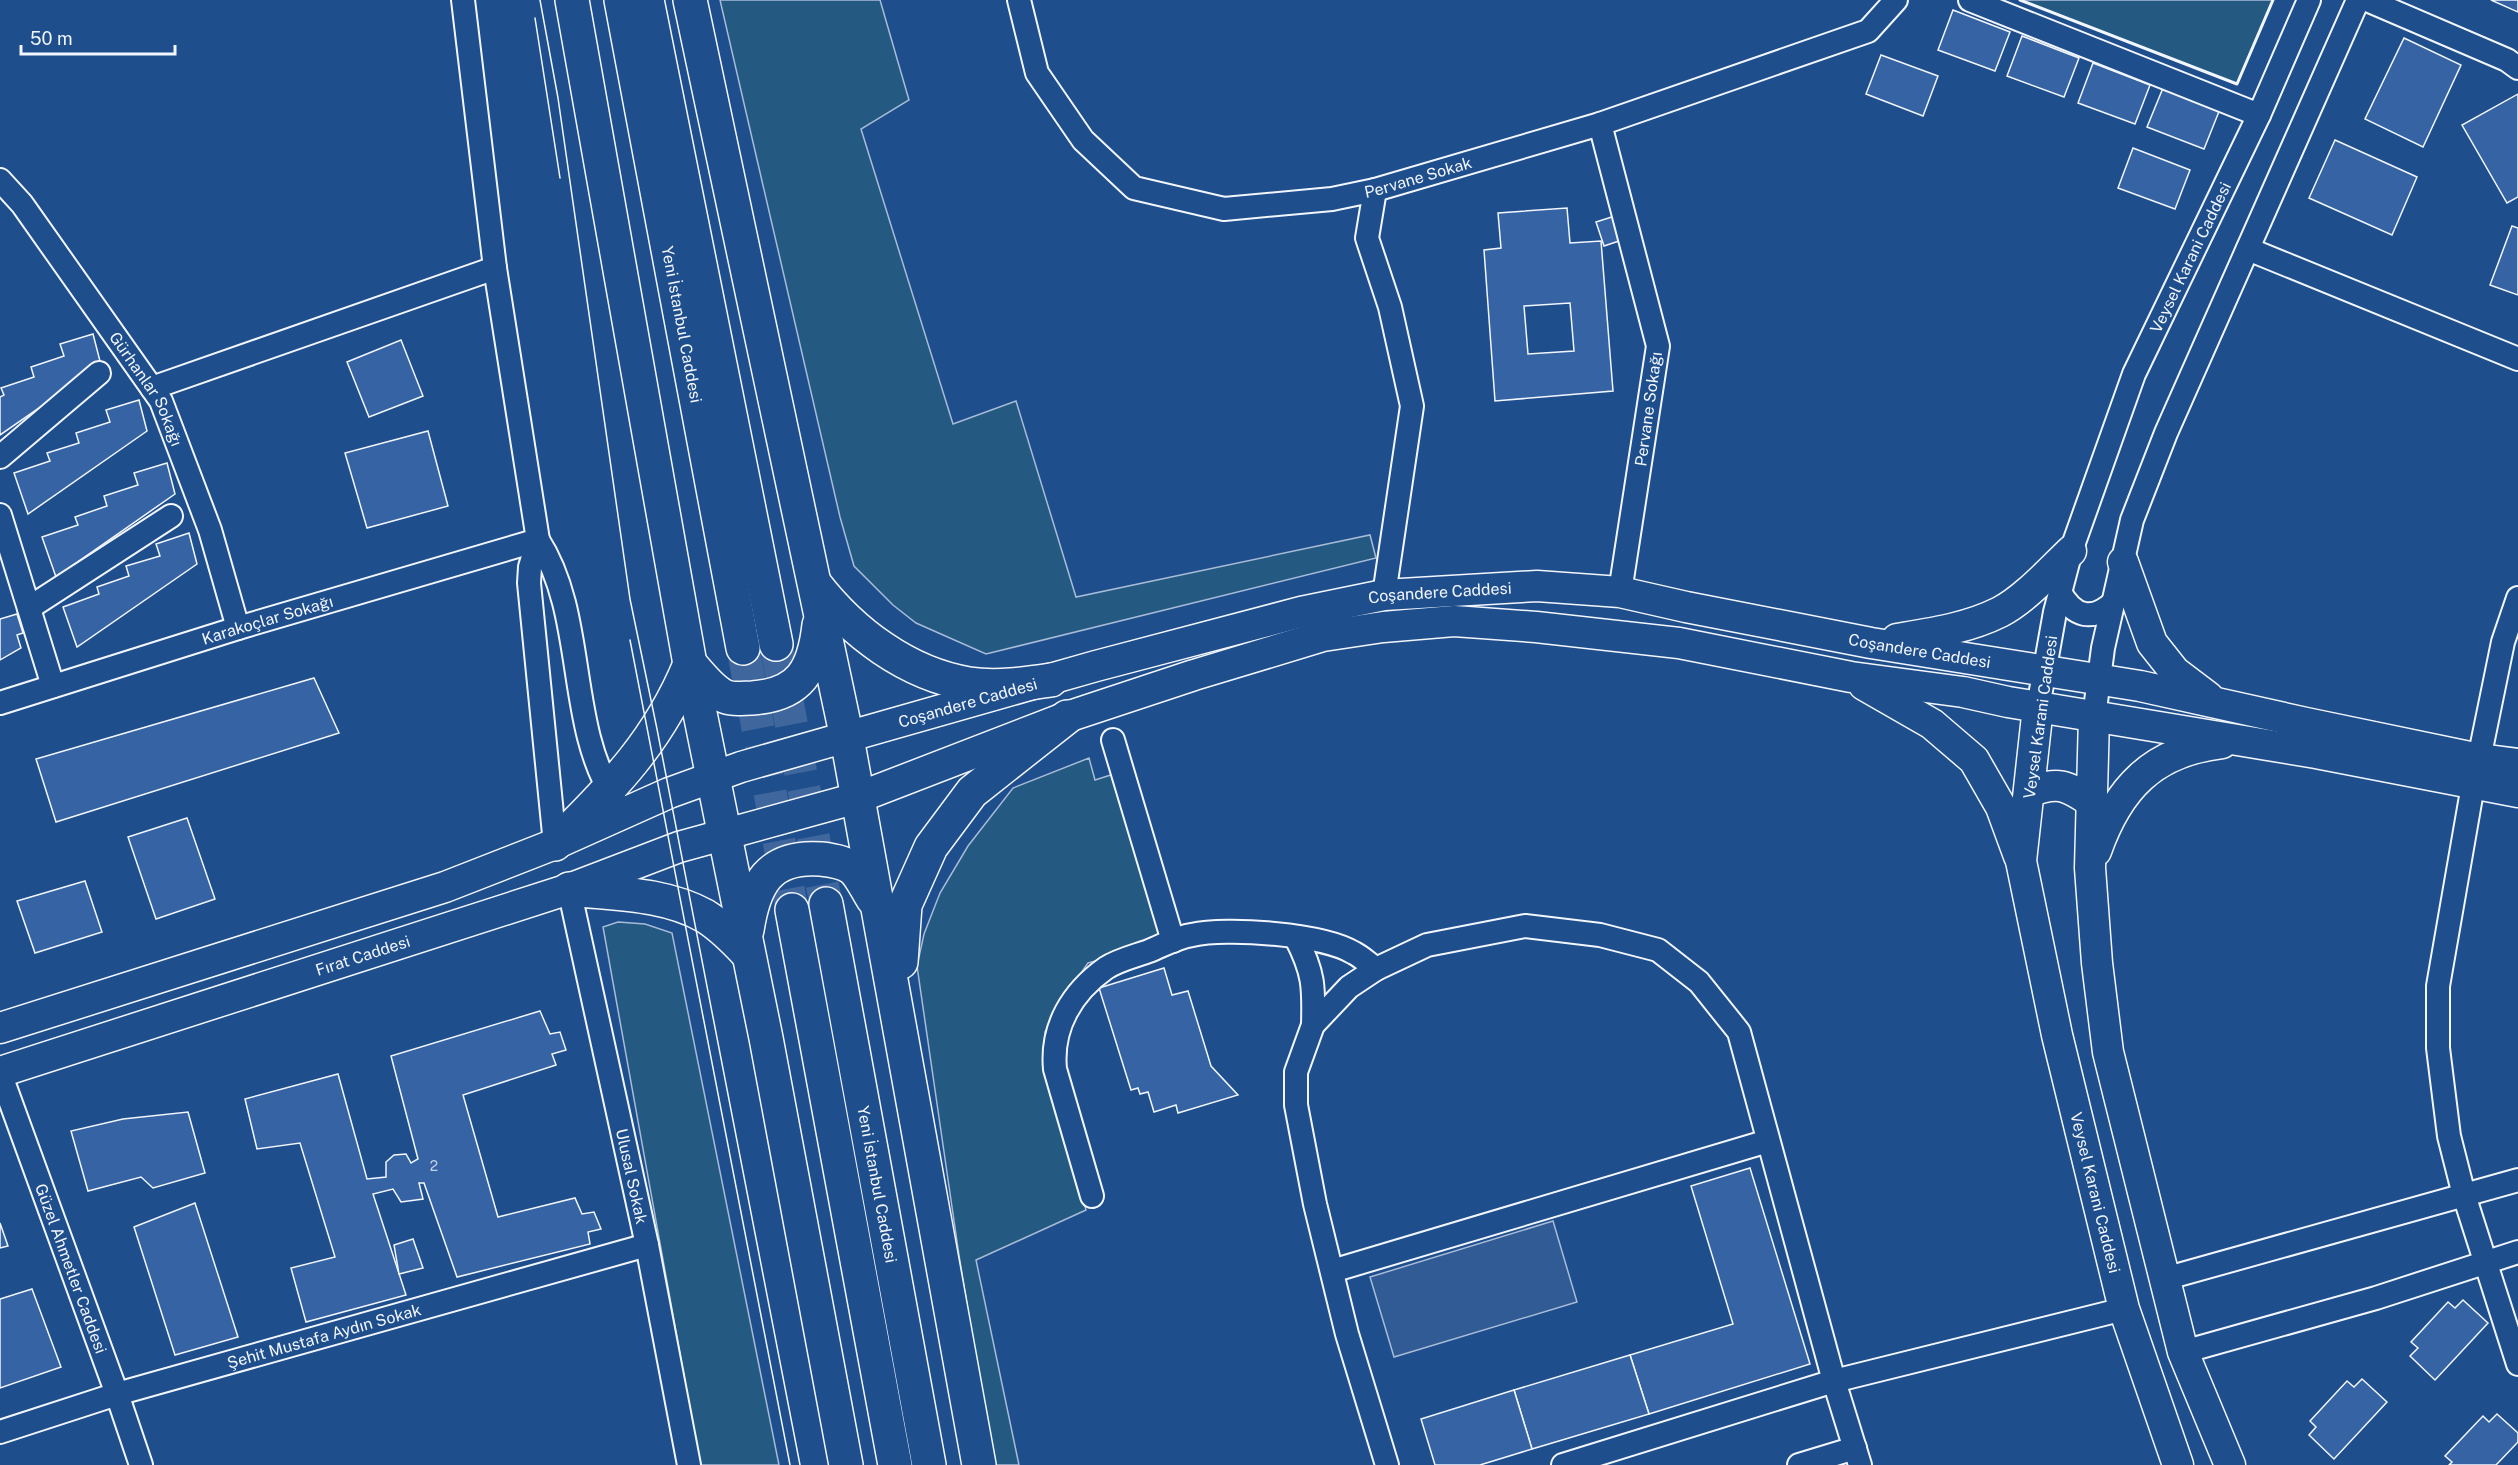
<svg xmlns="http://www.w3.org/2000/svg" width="2518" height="1465" font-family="'Public Sans',sans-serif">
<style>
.green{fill:#245a82;stroke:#a8bbd7;stroke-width:1.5}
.parking{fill:#305b95;stroke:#a8bbd7;stroke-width:1.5}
.building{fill:#3563a3;stroke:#f2f6ff;stroke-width:1.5;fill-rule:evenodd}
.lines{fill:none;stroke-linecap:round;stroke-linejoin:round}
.highway-tunnel{stroke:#3f679d;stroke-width:33;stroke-dasharray:33 16;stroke-linecap:butt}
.minor-casing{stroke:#f2f6ff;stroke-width:26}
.major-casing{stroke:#f2f6ff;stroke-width:33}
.highway-casing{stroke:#f2f6ff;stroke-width:36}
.minor{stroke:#1f4e8c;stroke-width:22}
.major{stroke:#1f4e8c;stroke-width:30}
.highway{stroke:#1f4e8c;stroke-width:33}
.tram{stroke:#f2f6ff;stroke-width:1.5}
.wall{stroke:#f2f6ff;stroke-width:3}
.labels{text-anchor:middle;stroke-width:4.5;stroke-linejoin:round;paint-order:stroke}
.number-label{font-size:14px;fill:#c3d1e8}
.street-label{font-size:16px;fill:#f2f6ff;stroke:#1f4e8c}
</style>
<rect width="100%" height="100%" fill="#1f4e8c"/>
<g class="green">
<path d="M 720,0 L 880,0 L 909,100 L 861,129 L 953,424 L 1016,401 L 1076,597 L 1370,535 L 1376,558 L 986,654 L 916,623 L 893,605 L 854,566 L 840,517 Z"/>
<path d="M 2020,0 L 2273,0 L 2237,84 Z"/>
<path d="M 1089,758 L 1095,780 L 1117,773 L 1168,942 L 1088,963 L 1061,1002 L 1045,1032 L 1048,1066 L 1086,1210 L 976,1260 L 1019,1465 L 993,1465 L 959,1255 L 917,966 L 924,934 L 940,893 L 968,846 L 1013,788 Z"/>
<path d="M 618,922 L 645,924 L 672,933 L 779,1465 L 700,1465 L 603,927 Z"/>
</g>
<path class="parking" d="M 1553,1221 L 1577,1302 L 1394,1357 L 1370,1277 Z"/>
<g class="building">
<path d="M 2491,0 L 2518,0 L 2518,12 Z"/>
<path d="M 1953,10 L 2010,32 L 1995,71 L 1938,50 Z"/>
<path d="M 2022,36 L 2079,58 L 2064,97 L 2007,76 Z"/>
<path d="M 2404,38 L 2461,65 L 2423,147 L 2365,119 Z"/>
<path d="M 1881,55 L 1938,76 L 1923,116 L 1866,94 Z"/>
<path d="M 2093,63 L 2150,85 L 2135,124 L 2078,103 Z"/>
<path d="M 2163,88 L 2220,109 L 2204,149 L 2147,127 Z"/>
<path d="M 2518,94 L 2518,197 L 2507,203 L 2462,125 Z"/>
<path d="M 2335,140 L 2417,177 L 2392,235 L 2309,198 Z"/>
<path d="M 2133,148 L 2190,170 L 2175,209 L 2118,188 Z"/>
<path d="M 1567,208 L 1570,243 L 1601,241 L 1613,391 L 1495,401 L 1484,250 L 1501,248 L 1498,213 ZM 1570,303 L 1574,351 L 1528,354 L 1524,306 Z"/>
<path d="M 1618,215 L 1625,239 L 1604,246 L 1596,222 Z"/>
<path d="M 2512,226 L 2518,228 L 2518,295 L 2490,285 Z"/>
<path d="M 93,334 L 101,365 L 0,435 L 0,397 L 4,395 L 1,388 L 34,377 L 31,367 L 64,356 L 60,344 Z"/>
<path d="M 401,340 L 423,396 L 369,417 L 347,362 Z"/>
<path d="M 139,400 L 147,431 L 28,514 L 14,473 L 50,461 L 47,453 L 79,443 L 76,433 L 110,422 L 106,410 Z"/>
<path d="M 428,431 L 448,506 L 367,528 L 345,453 Z"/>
<path d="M 167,463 L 175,494 L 56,577 L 42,537 L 78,525 L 75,517 L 107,506 L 104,496 L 138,485 L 134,473 Z"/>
<path d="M 189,533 L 197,564 L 77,647 L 63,607 L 99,594 L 97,587 L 129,576 L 126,566 L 160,556 L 156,544 Z"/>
<path d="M 17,614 L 23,633 L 17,635 L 21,648 L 0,660 L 0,619 Z"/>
<path d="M 314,678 L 339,733 L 56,822 L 36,759 Z"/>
<path d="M 187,818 L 215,899 L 156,919 L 128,837 Z"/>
<path d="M 85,881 L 102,932 L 35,953 L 17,901 Z"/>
<path d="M 1164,968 L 1172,995 L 1188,991 L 1211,1066 L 1238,1095 L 1178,1113 L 1176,1105 L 1154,1112 L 1148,1092 L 1140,1094 L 1138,1088 L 1131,1090 L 1099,988 Z"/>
<path d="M 540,1011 L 550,1034 L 560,1032 L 566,1050 L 552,1054 L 556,1065 L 463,1095 L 498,1217 L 575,1198 L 582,1214 L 594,1212 L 601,1229 L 588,1232 L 590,1244 L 457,1277 L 424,1183 L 419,1183 L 423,1199 L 401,1202 L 393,1189 L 373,1194 L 406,1295 L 306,1322 L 291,1268 L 335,1257 L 300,1143 L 257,1149 L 245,1099 L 338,1074 L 367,1179 L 386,1177 L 386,1162 L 394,1155 L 406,1154 L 411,1163 L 418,1159 L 391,1056 Z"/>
<path d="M 188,1112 L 205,1173 L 153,1188 L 141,1177 L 88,1191 L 71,1131 L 123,1119 Z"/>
<path d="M 1750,1168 L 1810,1364 L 1649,1414 L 1630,1355 L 1733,1324 L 1691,1186 Z"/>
<path d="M 195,1203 L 238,1337 L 175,1355 L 134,1227 Z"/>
<path d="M 0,1223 L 8,1246 L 0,1248 Z"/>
<path d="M 413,1239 L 423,1268 L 399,1274 L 394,1245 Z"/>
<path d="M 32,1289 L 61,1367 L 0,1388 L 0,1299 Z"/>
<path d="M 2463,1300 L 2488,1323 L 2435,1380 L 2410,1356 L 2418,1348 L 2411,1342 L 2448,1302 L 2455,1308 Z"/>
<path d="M 1630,1355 L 1649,1414 L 1532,1449 L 1514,1390 Z"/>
<path d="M 2362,1379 L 2387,1402 L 2334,1459 L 2309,1435 L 2316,1427 L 2310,1421 L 2347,1381 L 2354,1387 Z"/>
<path d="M 1514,1390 L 1532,1449 L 1480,1465 L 1435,1465 L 1421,1419 Z"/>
<path d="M 2497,1414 L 2518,1433 L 2518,1442 L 2496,1465 L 2449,1465 L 2452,1462 L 2445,1456 L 2483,1416 L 2489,1422 Z"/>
</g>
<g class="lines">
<g class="highway-tunnel">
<path d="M 776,644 L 826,904"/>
<path d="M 743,648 L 792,910"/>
</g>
<defs>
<g id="minor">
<path d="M 463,0 L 495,268 L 538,540 C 587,616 566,723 614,798"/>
<path id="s1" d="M 1019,0 L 1037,73 L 1083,140 L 1134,188 L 1224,209 L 1332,199 L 1375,190 L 1600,124 L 1868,31 L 1896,0"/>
<path d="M 1970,0 L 2259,115"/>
<path d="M 2367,0 L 2507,60 L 2518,68"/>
<path d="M 1600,124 L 1658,346 L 1620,592"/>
<path id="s2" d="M 0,180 L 22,204 L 161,401 L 210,530 L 238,628"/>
<path d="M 1375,190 L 1367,238 L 1390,307 L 1412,406 L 1384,595"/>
<path d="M 2248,249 L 2518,359"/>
<path d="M 152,388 L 495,268"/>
<path d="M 0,457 L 99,373"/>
<path d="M 0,515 L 53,686"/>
<path d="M 538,540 L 530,567 L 529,583 L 555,844"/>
<path d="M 2060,592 C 2074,617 2092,622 2114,602"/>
<path d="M 29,608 L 171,516"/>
<path id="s3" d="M 0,703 L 238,628 L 538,540"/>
<path id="s4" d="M 2038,707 L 2055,612 L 2071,551 L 2134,374 L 2259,115 L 2309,0"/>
<path d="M 2094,717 L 2103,648 L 2132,520 L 2166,433 L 2358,0"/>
<path d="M 1113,740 L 1173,941"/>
<path d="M 2479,759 L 2503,642 L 2518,598"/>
<path d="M 2473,785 L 2438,986 L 2438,1048 L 2449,1136 L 2464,1195 L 2518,1364"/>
<path id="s5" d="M 569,889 L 647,1245 L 689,1465"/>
<path d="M 1296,938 C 1314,973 1314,987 1313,1025"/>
<path id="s6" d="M 0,1073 L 117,1394 L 141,1465"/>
<path d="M 1092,1196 L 1055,1069 C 1051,1027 1072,992 1106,968 C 1118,960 1135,956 1149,951 C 1162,946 1177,937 1192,935 C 1227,927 1323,934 1354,953 C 1362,957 1369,964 1376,969"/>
<path d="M 1332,1271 L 1768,1141"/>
<path d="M 2164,1279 L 2518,1180"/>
<path d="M 2183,1352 L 2376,1298 L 2518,1252"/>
<path id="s7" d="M 0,1432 L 117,1394 L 647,1245"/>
<path d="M 1387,1465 L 1347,1334 L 1315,1204 L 1296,1105 L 1296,1072 L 1313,1025 L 1349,987 L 1376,969 L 1427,945 L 1525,926 L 1600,935 L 1658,950 L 1699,982 L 1739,1032 L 1834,1381 L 1860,1465"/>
<path d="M 1563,1465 L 1834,1381 L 2124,1309"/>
<path d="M 1799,1465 L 1855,1448"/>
</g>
<g id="major">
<path d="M 2123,562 L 2152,643 L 2175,672 L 2208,697"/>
<path d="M 1897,639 C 1933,633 1968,628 2000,612 C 2025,599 2051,570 2071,551"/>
<path d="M 1864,685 L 1932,724 L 1974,760 L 2001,807 L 2019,856"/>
<path id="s8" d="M 2038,707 L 2021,861 L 2057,1035 L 2124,1309 L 2178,1465"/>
<path d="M 2094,717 L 2090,868 L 2097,963 L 2108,1052 L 2183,1352 L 2230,1465"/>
<path d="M 2029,792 C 2058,781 2066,785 2090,801"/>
<path d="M 2096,851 C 2118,788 2153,751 2222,743"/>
<path id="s9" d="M 0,1028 L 445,887 L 555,844 L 669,793 L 741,767 L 1096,666 L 1301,612 L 1384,595 L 1537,586 L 1620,592 L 1686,607 L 1871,643 L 2140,686 L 2306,723 L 2479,759 L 2518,764"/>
<path id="s10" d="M 0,1072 L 569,889 L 679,847 L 857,798 L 1067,717 L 1194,675 L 1323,636 L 1383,627 L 1454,621 L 1536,627 L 1679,643 L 1851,677 L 1963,692 L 2008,702 L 2316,753 L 2518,792"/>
</g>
<g id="highway">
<path d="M 572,0 L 690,664 L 766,1038 L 846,1465"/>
<path id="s11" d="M 621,0 L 743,648"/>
<path d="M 647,0 L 776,644"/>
<path d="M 690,0 L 847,738 L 979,1465"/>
<path d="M 815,584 C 852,632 907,674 969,684 C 997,688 1024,684 1051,680"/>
<path d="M 690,664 C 700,674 711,690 724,696 C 732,700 743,698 752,698 C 800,695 814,670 819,625"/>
<path d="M 555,844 C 613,787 659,740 690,664"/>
<path d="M 569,889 C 614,894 664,893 705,916 C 721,926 734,939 747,953"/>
<path id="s12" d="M 826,904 L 929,1465"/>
<path d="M 792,910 L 895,1465"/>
<path d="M 747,930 C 754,885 768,855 821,859 C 830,860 844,862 852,868 C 860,874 867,890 873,899"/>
<path d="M 901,962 L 905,905 L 931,847 L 972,792 L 1067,717"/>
</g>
</defs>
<use href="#minor" class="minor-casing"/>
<use href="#major" class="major-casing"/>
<use href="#highway" class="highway-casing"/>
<use href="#minor" class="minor"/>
<use href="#major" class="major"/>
<use href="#highway" class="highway"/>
<g class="tram">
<path d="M 540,0 L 558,98 L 630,599 L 657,729 L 800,1465"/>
<path d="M 535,18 L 560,178"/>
<path d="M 630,640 L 790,1465"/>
</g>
<path class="wall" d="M 2020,0 L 2237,84 L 2273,0"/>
</g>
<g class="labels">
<g class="number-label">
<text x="434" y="1171">2</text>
</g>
<g class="street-label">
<text dy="6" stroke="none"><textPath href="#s1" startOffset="516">Pervane Sokak</textPath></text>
<text dy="6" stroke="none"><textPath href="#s4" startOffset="477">Veysel Karani Caddesi</textPath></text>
<text dy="6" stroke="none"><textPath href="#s11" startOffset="330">Yeni İstanbul Caddesi</textPath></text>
<text dy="6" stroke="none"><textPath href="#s2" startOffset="256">Gürhanlar Sokağı</textPath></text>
<text transform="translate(1648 409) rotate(-82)" y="6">Pervane Sokağı</text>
<text dy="6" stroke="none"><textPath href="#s9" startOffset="1508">Coşandere Caddesi</textPath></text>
<text dy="6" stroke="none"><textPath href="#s3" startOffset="280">Karakoçlar Sokağı</textPath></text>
<text dy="6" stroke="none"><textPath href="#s9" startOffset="1994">Coşandere Caddesi</textPath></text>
<text dy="6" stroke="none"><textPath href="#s9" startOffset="1022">Coşandere Caddesi</textPath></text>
<text transform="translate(2040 717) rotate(-82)" y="6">Veysel Karani Caddesi</text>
<text dy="6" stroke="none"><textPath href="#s10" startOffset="381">Fırat Caddesi</textPath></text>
<text dy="6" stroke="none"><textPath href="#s5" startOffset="294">Ulusal Sokak</textPath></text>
<text dy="6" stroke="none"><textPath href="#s12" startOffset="285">Yeni İstanbul Caddesi</textPath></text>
<text dy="6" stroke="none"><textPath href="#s8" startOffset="495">Veysel Karani Caddesi</textPath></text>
<text dy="6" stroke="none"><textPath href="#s6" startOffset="208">Güzel Ahmetler Caddesi</textPath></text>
<text dy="6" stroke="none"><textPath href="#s7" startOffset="338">Şehit Mustafa Aydın Sokak</textPath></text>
</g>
</g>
<path d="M21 45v9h154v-9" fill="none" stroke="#f2f6ff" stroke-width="3"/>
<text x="30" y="45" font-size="18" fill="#f2f6ff" stroke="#1f4e8c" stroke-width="4.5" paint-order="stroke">50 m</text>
</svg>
